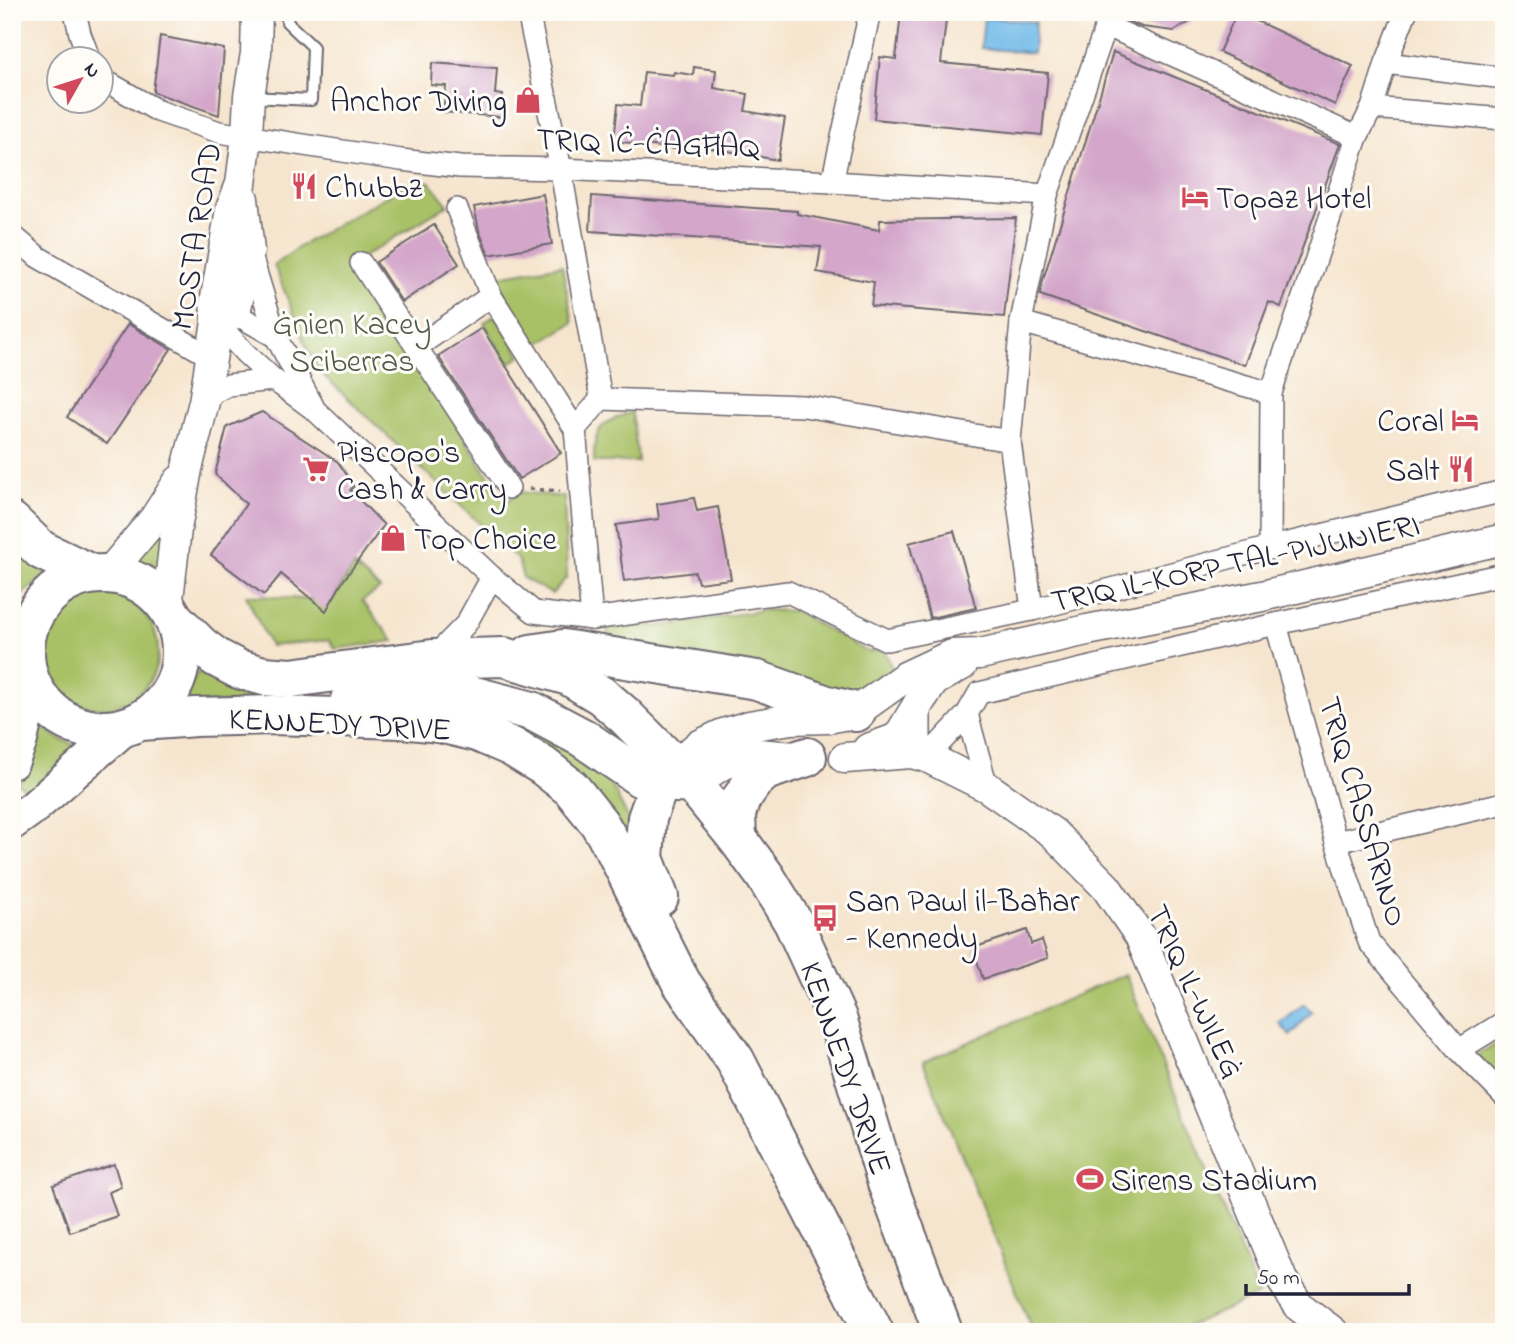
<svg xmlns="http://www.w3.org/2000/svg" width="1516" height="1344" font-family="'Indie Flower',sans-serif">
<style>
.green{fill:#a9c166;stroke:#667250;stroke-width:2}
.water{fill:#71bae9;stroke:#4a6e92;stroke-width:2}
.building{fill:#d3a6ca}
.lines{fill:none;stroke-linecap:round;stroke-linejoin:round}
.lane-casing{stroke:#6c666e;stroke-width:14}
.street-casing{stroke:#6c666e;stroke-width:24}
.secondary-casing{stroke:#6c666e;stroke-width:33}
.primary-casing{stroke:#6c666e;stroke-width:37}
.highway-casing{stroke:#6c666e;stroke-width:42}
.path{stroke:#6c666e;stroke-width:3.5;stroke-dasharray:5 5;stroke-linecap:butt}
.lane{stroke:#fff;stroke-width:10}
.street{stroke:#fff;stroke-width:21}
.secondary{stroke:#fff;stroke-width:30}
.primary{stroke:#fff;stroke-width:33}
.highway{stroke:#fff;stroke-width:38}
.labels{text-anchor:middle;stroke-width:6;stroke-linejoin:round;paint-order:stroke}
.poi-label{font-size:32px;fill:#22223b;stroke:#fdfcf7;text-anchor:start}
.street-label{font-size:32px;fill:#22223b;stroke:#fdfcf7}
.park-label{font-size:32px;fill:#515a4a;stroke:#fdfcf7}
</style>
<rect width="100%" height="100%" fill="#fdfcf7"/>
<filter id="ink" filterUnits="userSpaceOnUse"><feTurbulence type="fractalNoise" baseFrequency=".0143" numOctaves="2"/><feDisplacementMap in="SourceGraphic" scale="14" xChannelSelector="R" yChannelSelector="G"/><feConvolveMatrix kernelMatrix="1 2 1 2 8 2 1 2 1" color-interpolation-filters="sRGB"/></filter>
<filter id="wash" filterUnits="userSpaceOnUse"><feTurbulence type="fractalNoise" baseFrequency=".00686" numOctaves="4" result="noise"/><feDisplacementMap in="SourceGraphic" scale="28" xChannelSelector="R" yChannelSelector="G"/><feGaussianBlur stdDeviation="1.57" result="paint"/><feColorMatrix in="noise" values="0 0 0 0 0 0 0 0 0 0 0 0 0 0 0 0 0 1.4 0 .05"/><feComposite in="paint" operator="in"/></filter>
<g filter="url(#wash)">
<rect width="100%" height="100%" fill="#f6e5ce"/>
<g class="green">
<path d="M 429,181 L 448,205 L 353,263 L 505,502 L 520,492 L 564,497 L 567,577 L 552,594 L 523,578 L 518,560 L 320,372 L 308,350 L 274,265 L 305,243 L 406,185 Z"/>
<path d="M 562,265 L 573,323 L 537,344 L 494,277 Z"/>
<path d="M 495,315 L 521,356 L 509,364 L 484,323 Z"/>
<path d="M 632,412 L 638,462 L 594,462 C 593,429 600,422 632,412 Z"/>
<path d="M 157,527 L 168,531 L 157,578 L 126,564 Z"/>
<path d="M 12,540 L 48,574 L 16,599 L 12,588 Z"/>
<path d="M 354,566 L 380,589 L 362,601 L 394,641 L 335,649 L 329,640 L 270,646 L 246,595 L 331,601 Z"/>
<circle cx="101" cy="651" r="57"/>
<path d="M 765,610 L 794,611 L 868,652 L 884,649 L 895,676 L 861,696 L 608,640 L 607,626 L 660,626 Z"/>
<path d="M 198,671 L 224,687 L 254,694 L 255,702 L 182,705 Z"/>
<path d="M 489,713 L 520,718 L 603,768 L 628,818 L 628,854 Z"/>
<path d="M 41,726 L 61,740 L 83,747 L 32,793 L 18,784 Z"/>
<path d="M 1125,974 L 1259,1295 L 1174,1332 L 1033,1332 L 923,1062 Z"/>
<path d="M 1504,1040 L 1504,1084 L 1477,1055 Z"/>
</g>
<g class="water">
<path d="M 984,17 L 1035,22 L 1033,53 L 981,48 Z"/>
<path d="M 1304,1004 L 1312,1012 L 1290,1036 L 1280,1024 Z"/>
</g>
<g id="blocks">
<g class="building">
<path d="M 901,12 L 947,12 L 941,63 L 1048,73 L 1042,135 L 874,119 L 880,57 L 896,59 Z"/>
<path d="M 1124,12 L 1207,12 L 1174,31 L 1142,27 L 1123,19 Z"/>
<path d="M 1237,12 L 1353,66 L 1335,105 L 1219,52 Z"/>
<path d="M 160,36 L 224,49 L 219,115 L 153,92 Z"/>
<path d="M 1113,52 L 1340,144 L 1281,307 L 1269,302 L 1245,365 L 1040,295 L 1043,280 Z"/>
<path d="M 432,63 L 497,68 L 495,94 L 503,95 L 501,117 L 443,112 L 446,86 L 431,85 Z"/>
<path d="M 694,67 L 716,70 L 714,88 L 748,94 L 745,111 L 785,118 L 778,160 L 705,147 L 704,153 L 614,141 L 618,104 L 640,106 L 644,72 L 673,75 L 674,72 L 693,75 Z"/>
<path d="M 543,194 L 552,244 L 489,255 L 479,230 L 474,207 Z"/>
<path d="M 592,196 L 797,211 L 797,214 L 879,230 L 880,220 L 1016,218 L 1004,317 L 871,306 L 874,282 L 817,272 L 821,247 L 590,231 Z"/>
<path d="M 434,225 L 459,264 L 402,302 L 376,262 Z"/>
<path d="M 128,324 L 171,349 L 107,444 L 67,417 Z"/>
<path d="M 482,328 L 561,453 L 519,479 L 438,356 Z"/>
<path d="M 262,412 L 338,462 L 354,486 L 350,490 L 384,525 L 343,581 L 326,611 L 281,574 L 264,595 L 211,555 L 246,504 L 215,474 L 227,427 Z"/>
<path d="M 694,498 L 697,511 L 718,507 L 731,579 L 698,583 L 695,572 L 624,581 L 616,525 L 659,519 L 657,504 Z"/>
<path d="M 954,531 L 976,608 L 930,618 L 909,543 Z"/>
<path d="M 1027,930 L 1031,944 L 1042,940 L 1048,958 L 983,979 L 973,948 Z"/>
<path d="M 114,1164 L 121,1187 L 109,1192 L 117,1216 L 70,1232 L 53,1185 Z"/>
</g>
</g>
</g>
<g filter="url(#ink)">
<use href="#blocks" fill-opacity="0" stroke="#6c666e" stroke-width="2"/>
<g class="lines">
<defs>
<path id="lane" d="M 251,97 L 311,100 L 313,47 L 287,22 L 288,12"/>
<g id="street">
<path d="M 75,12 L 80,34 L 90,60"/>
<path d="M 528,12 L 559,160 L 601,399"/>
<path d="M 1107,26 L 1357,137"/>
<path d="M 1386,63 L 1504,78"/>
<path d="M 102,79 L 158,111 L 219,132 L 401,160 L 460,167 L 560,169 L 832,182 L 1047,195"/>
<path d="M 1372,108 L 1504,119"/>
<path d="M 832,182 L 870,12"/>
<path d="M 457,209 L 491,296 L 575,429"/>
<path d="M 12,235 L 38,257 L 211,357"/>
<path d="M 250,252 L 276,337 L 313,406"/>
<path d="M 361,263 L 509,488"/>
<path d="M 1021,322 L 1271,393"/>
<path d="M 418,346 L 491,296"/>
<path d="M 274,380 L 245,353 L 217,322 L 241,317 L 276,337"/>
<path d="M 601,399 L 804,406 L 1010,441"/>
<path d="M 204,402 L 218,390 L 228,385 L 274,380 L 316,411 L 492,577 L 534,612 L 592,619 L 788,592 L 887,640 L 1032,610 L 1263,549 L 1504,491"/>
<path d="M 1270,549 L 1271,393 L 1357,137 L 1372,108 L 1386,63 L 1406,12"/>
<path d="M 1032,610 L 1010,441 L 1021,322 L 1047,195 L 1111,12"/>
<path d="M 592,619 L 575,429 L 601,399"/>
<path d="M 1276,624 L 1336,842 L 1369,942 L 1459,1050 L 1504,1096"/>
<path d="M 432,659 L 466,624 L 492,577"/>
<path d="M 920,703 L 920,755"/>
<path d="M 967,714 L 987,787"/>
<path d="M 927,757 L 967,714 L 979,693 L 1276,624 L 1504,574"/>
<path d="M 1336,842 L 1504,803"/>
<path d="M 1459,1050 L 1504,1022"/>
</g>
<g id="secondary">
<path d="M 217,322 L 235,312 L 249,251 L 243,199"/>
<path d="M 109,573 L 155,518 L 179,481"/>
<path d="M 167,608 L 176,529 L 187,469 L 204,402 L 217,322 L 215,303 L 231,209 L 241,184 L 247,136 L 249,96 L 256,53 L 257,12"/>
<path d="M 868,749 L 898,738 L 920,701 L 934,681 L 962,665"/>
<path d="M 845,758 L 911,753 L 927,757 L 987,787 L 1053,833 L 1106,887 L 1140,936 L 1282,1280 L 1300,1307 L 1333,1332"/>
<path d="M 674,766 L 698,746 L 723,734 L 749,726 L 791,719 L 828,718 L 856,712 L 905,677 L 952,655 L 980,654 L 1087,630 L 1262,596 L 1504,539"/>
<path d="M 693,784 L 721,765 L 757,754 L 795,757"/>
</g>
<g id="primary">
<path d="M 12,762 L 20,742 L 33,687"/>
<path d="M 12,823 L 33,808 L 127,726"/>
</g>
<g id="highway">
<path d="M 12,522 L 41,550 L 91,574"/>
<circle cx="103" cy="652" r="78"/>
<path d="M 173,618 L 201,646 L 217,658 L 238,669 L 264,676 L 291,678 L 432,659 L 504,657 L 569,676 L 602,696 L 624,715 L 693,784 L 737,838 L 765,876 L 793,922 L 837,1018 L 887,1183 L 943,1332"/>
<path d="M 530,654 L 563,649 L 757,680 L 827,705 L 856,712"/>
<path d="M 350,700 L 377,695 L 426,690 L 470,695 L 532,711 L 583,738 L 641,778 L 660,782 L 693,784"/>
<path d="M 141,721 L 196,717 L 273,715 L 401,719 L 440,723 L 477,732 L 512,747 L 543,766 L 571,788 L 599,823 L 615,850 L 681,982 L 735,1060 L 874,1332"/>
<path d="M 737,838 L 736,814 L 741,799 L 753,782 L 765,771 L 807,757"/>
<path d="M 659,897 L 644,858 L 647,818 L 660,782 L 674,766"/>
</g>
</defs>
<use href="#lane" class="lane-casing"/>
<use href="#street" class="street-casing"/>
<use href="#secondary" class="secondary-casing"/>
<use href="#primary" class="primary-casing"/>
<use href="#highway" class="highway-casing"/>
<path class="path" d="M 529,489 L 560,491"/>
<use href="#lane" class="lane"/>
<use href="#street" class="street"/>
<use href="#secondary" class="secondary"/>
<use href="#primary" class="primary"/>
<use href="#highway" class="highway"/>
</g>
</g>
<defs>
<symbol id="shop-bare" viewBox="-9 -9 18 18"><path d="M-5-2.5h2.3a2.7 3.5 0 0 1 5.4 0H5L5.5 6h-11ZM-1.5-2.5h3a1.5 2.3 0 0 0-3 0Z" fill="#d1495b" stroke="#fdfcf7" stroke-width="2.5" paint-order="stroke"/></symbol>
<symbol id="restaurant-bare" viewBox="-9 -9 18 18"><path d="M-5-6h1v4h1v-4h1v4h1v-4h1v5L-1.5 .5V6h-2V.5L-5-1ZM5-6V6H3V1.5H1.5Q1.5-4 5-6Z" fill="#d1495b" stroke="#fdfcf7" stroke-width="2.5" paint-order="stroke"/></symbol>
<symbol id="hotel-bare" viewBox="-9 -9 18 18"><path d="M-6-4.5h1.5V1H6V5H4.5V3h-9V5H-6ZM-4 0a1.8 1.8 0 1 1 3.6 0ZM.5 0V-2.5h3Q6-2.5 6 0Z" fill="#d1495b" stroke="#fdfcf7" stroke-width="2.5" paint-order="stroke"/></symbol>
<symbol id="supermarket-bare" viewBox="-9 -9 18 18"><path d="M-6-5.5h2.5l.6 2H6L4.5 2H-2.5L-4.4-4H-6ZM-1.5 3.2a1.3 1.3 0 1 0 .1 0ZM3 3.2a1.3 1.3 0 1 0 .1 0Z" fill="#d1495b" stroke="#fdfcf7" stroke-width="2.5" paint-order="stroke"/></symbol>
<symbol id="bus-bare" viewBox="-9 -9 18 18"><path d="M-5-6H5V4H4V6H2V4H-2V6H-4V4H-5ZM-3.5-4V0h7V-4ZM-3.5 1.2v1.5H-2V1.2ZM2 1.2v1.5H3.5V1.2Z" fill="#d1495b" stroke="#fdfcf7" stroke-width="2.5" paint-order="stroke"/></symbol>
<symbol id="stadium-bare" viewBox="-9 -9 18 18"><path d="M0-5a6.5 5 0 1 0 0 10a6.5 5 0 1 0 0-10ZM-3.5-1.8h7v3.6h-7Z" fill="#d1495b" stroke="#fdfcf7" stroke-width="2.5" paint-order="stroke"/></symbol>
</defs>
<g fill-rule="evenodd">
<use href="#shop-bare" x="509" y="81" width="38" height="38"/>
<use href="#restaurant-bare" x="285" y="167" width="38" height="38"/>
<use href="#hotel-bare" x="1176" y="178" width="38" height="38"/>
<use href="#hotel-bare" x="1446" y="401" width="38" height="38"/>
<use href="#supermarket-bare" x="297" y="450" width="38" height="38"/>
<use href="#restaurant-bare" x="1442" y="450" width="38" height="38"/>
<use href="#shop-bare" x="374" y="519" width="38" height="38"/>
<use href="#bus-bare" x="806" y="899" width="38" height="38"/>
<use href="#stadium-bare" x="1071" y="1160" width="38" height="38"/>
</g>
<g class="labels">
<g class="poi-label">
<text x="507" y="111" text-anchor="end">Anchor Diving</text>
<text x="325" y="197">Chubbz</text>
<text x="1216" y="208">Topaz Hotel</text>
<text x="1444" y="431" text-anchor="end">Coral</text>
<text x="337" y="462">Piscopo's<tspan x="337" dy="37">Cash &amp; Carry</tspan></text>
<text x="1440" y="480" text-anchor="end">Salt</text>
<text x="414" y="549">Top Choice</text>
<text x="846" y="911">San Pawl il-Baħar<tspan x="846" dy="37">- Kennedy</tspan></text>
<text x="1111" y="1190">Sirens Stadium</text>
</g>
<g class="street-label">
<text transform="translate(648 142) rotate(2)" y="11">TRIQ IĊ-ĊAGĦAQ</text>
<text transform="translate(195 236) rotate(-81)" y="11">MOSTA ROAD</text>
<text transform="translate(1235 562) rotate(-12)" y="11">TRIQ IL-KORP TAL-PIJUNIERI</text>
<text transform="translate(340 723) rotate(3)" y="11">KENNEDY DRIVE</text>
<text transform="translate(1364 811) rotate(73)" y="11">TRIQ CASSARINO</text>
<text transform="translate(1196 991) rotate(65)" y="11">TRIQ IL-WILEĠ</text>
<text transform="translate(847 1068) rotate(71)" y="11">KENNEDY DRIVE</text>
</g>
<g class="park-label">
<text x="352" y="334">Ġnien Kacey<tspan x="352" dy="37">Sciberras</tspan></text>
</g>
</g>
<rect width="1516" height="1344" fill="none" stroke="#fdfcf7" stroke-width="42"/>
<g transform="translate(80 80) rotate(51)"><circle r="33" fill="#fdfcf7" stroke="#a5a5ac" stroke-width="2"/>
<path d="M0-5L12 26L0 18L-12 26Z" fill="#d1495b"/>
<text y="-10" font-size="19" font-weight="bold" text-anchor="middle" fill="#22223b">N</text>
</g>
<path d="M1246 1284v10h163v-10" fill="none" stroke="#22223b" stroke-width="3.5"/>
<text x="1257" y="1284" font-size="21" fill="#22223b" stroke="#fdfcf7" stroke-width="5" paint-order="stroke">50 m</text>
</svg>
